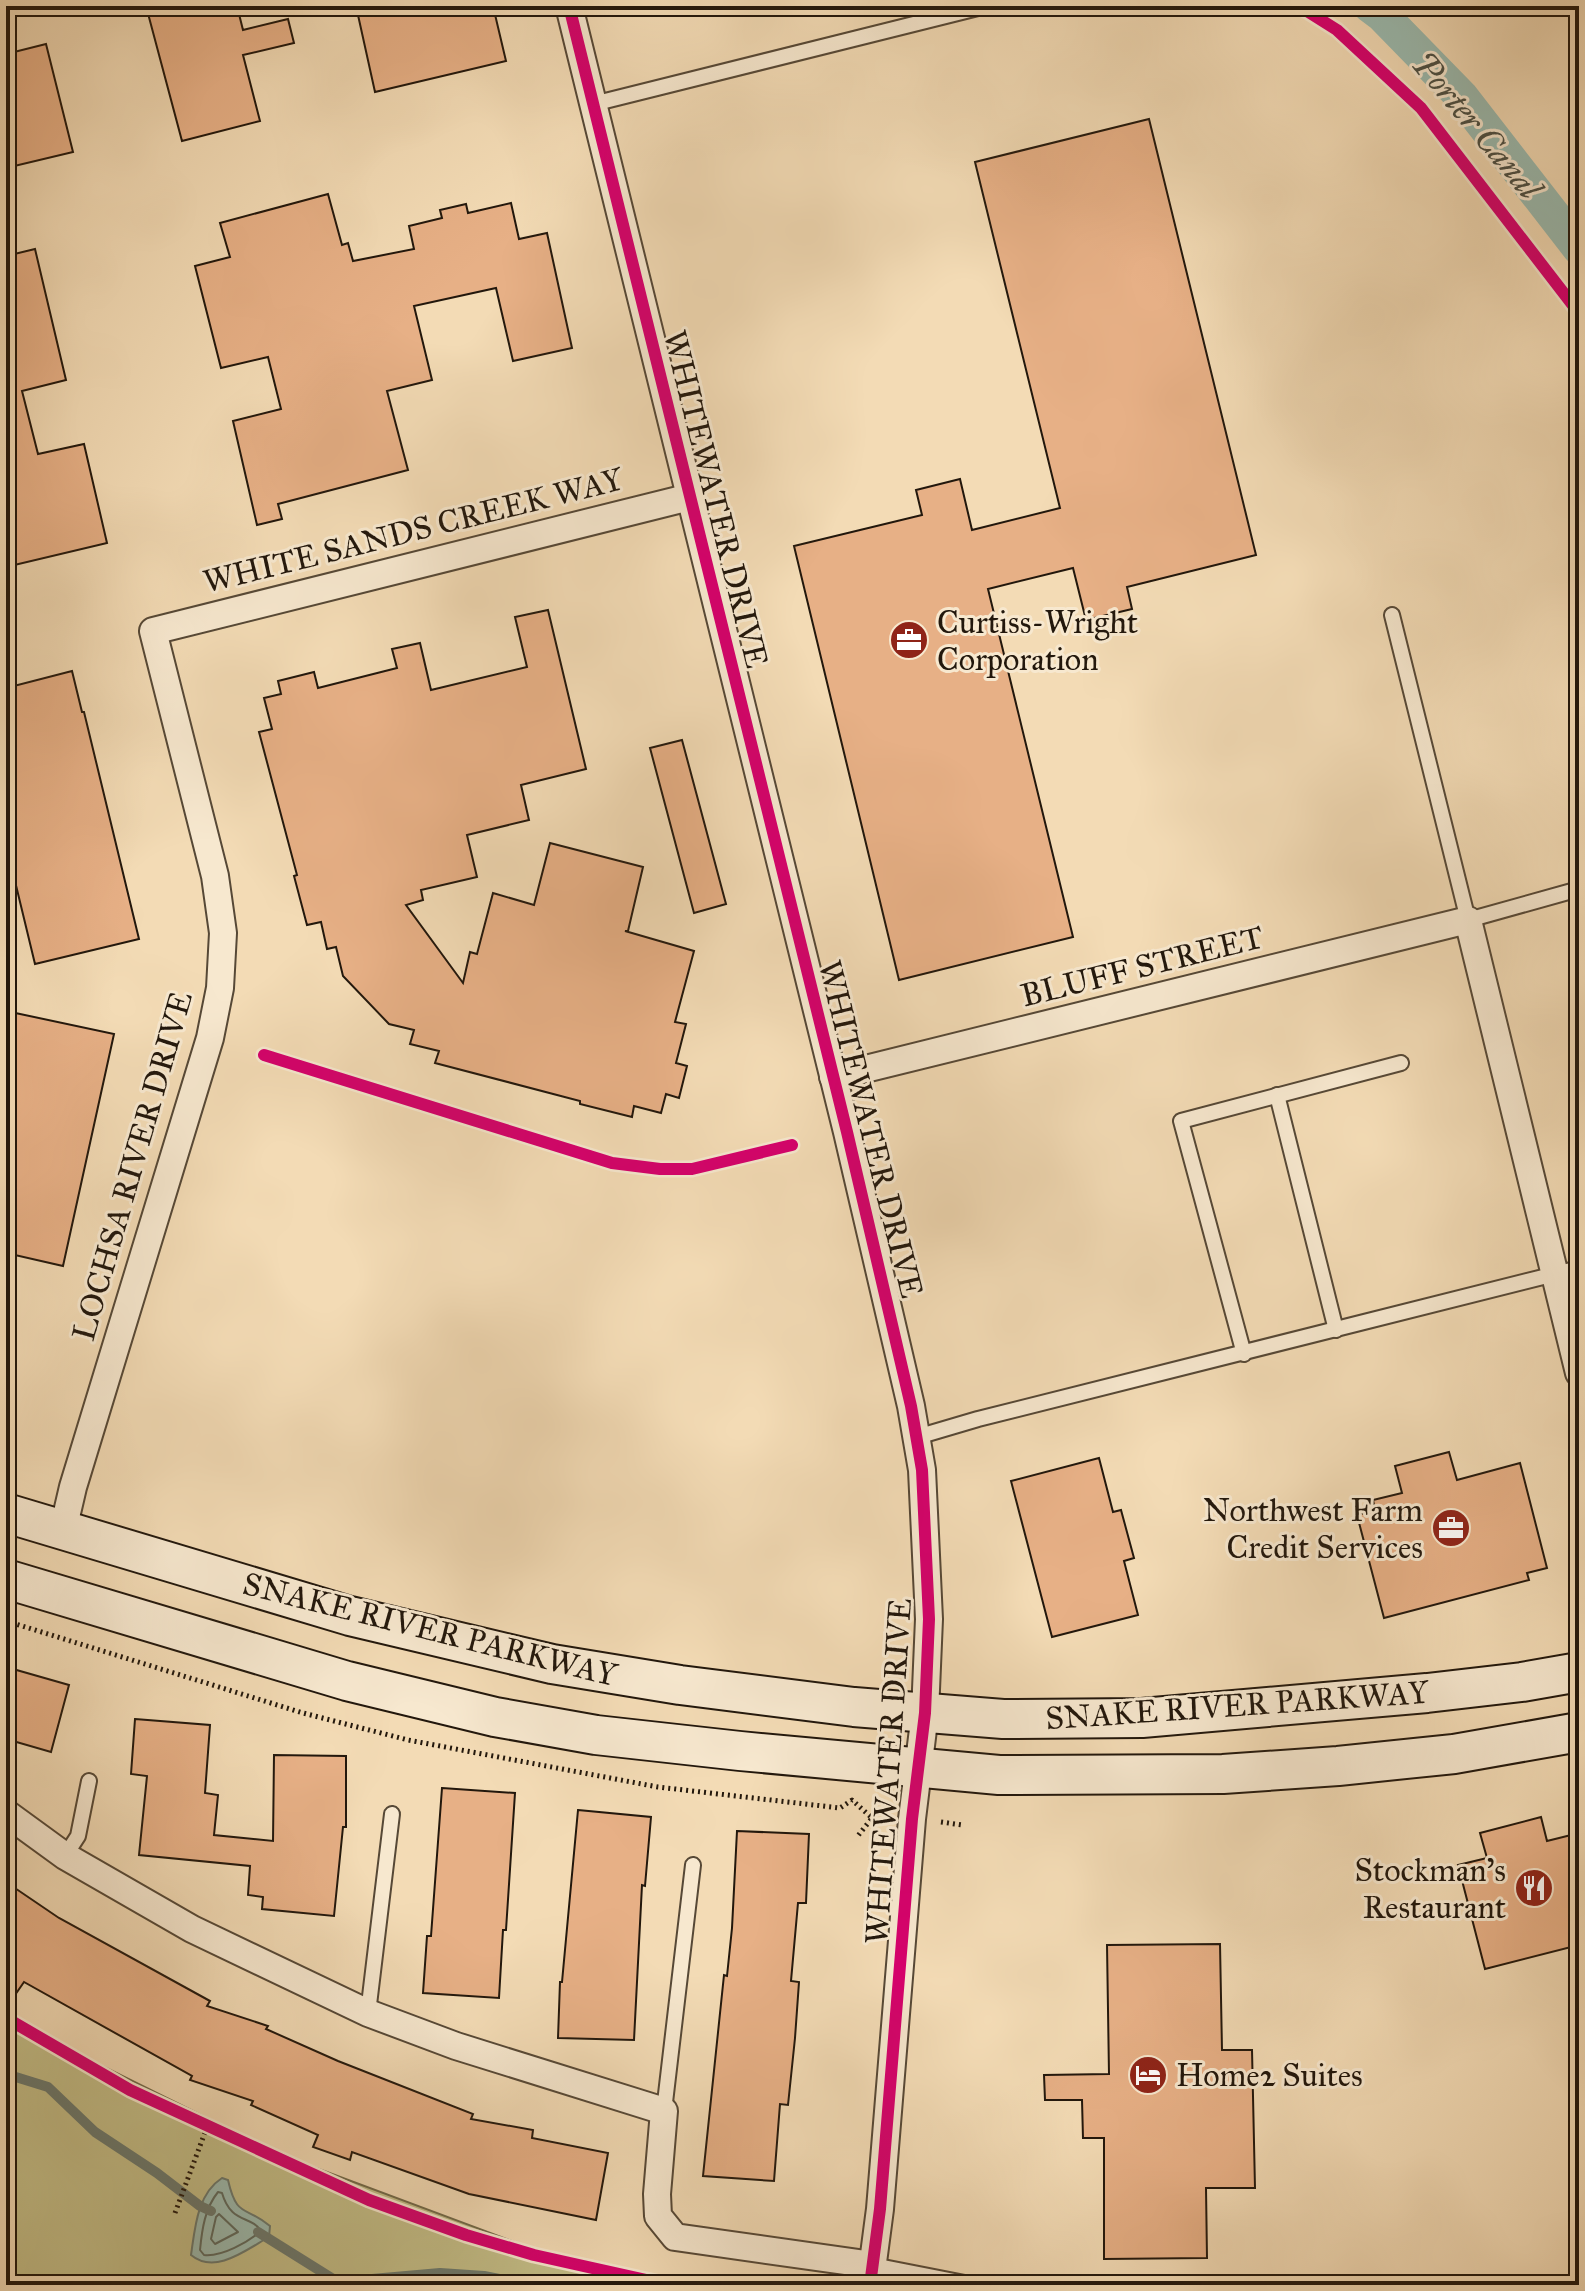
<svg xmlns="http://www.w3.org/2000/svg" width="1585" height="2291" font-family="'IM FELL Great Primer',serif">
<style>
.green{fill:#c3be88;stroke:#726a4a;stroke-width:2}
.water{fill:#9bbbb0;stroke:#6b796e;stroke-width:2}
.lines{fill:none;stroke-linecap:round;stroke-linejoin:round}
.shore{stroke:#5e695e;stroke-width:2}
.stream{stroke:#6b796e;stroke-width:10}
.canal{stroke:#9bbbb0;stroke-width:34}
.building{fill:#e7b086;stroke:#22170c;stroke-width:2}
.lane-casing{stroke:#564836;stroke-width:18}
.street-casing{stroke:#564836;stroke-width:30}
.secondary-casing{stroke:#22170c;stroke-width:42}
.path{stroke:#22170c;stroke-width:5;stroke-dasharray:2 4;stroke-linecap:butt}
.lane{stroke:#f7e8cf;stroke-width:14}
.street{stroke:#f7e8cf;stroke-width:26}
.secondary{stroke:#f7e8cf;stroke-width:38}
.cycleway-casing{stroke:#f7e8cf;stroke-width:17}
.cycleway{stroke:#d6006c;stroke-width:12}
.labels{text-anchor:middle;stroke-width:6;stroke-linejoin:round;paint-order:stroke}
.street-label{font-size:32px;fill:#22170c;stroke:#f7e8cf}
.poi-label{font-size:32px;fill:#22170c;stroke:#f7e8cf;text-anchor:start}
.water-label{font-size:34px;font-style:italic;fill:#4c5045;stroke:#f7e8cf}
</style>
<rect width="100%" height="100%" fill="#f3dbb5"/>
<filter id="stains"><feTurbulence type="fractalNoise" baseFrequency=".0025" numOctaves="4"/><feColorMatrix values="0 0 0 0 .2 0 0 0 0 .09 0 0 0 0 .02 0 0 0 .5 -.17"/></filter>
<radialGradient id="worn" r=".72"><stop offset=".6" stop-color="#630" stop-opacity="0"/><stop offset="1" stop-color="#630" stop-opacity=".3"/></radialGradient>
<path class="green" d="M 6,2011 L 74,2052 L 284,2156 L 630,2285 L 6,2285 Z"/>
<path class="water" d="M 222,2178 L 228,2180 C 237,2219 245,2205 270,2226 L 269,2237 C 246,2250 215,2275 191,2255 C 195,2228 197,2194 222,2178 Z"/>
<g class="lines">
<g class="shore">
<path d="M 218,2192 L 222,2193 C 231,2224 251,2215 261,2231 C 248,2242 222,2257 204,2255 L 200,2250 C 202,2229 205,2208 218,2192 Z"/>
<path d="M 219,2214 L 238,2232 L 215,2244 L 211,2239 L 216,2217 Z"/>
</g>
<g class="stream">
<path d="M 6,2074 L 48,2087 L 95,2132 L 157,2173 L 200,2206 L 211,2211"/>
<path d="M 258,2232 L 338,2282 L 440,2273 L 484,2276 L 529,2285"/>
</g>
<path class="canal" d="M 1370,6 L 1382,15 L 1461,96 L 1579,248"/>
</g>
<g class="building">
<path d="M 146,6 L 237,6 L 243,30 L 288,19 L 294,43 L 243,55 L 260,121 L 182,141 Z"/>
<path d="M 356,6 L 493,6 L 506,61 L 375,92 Z"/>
<path d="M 46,44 L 73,152 L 6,168 L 6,54 Z"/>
<path d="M 1149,119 L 1256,555 L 1127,587 L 1132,609 L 1086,620 L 1073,568 L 988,589 L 1073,937 L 899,980 L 794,546 L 922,515 L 916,490 L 960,479 L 972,530 L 1060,508 L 975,162 Z"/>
<path d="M 328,194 L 342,245 L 348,243 L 353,261 L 414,249 L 409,226 L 442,218 L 440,210 L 466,204 L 468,213 L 511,203 L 519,239 L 547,233 L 572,348 L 513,361 L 496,288 L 414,306 L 432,380 L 387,391 L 408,470 L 278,504 L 282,519 L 257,525 L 233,421 L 281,409 L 268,357 L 221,368 L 195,266 L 230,257 L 220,223 Z"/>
<path d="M 35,249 L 66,380 L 22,391 L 38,454 L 84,444 L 107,543 L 6,567 L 6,256 Z"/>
<path d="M 548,610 L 586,769 L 521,785 L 529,820 L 467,835 L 477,877 L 421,890 L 423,900 L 406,905 L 463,983 L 470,952 L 477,954 L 493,893 L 534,905 L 550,843 L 643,867 L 628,931 L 625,931 L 694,951 L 675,1022 L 686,1024 L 676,1063 L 687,1066 L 679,1098 L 666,1094 L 661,1113 L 634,1106 L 632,1117 L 580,1104 L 580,1101 L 435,1063 L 439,1051 L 410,1044 L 414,1030 L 389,1024 L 343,976 L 336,947 L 327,949 L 321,922 L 307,925 L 294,876 L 297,875 L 259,732 L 272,729 L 264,698 L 281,694 L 278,681 L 314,672 L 318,688 L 397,668 L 392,649 L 420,643 L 431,690 L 527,667 L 515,617 Z"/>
<path d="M 72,671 L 82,712 L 84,712 L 139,939 L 35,964 L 6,844 L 6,688 Z"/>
<path d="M 682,740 L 726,904 L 694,913 L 650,748 Z"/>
<path d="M 6,1011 L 114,1034 L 63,1266 L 6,1253 Z"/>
<path d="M 1449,1452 L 1457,1480 L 1520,1463 L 1547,1568 L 1527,1573 L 1529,1580 L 1384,1618 L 1357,1515 L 1375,1510 L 1373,1500 L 1402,1493 L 1395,1466 Z"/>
<path d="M 1099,1458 L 1113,1512 L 1121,1510 L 1134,1558 L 1124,1561 L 1138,1615 L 1052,1637 L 1011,1481 Z"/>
<path d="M 6,1667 L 69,1685 L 51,1752 L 6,1739 Z"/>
<path d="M 135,1719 L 210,1725 L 205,1793 L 218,1795 L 214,1835 L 273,1841 L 274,1755 L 346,1756 L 346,1827 L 343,1827 L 334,1916 L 262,1909 L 263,1897 L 248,1895 L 250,1866 L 139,1855 L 147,1776 L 131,1774 Z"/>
<path d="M 442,1788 L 515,1793 L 506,1930 L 503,1930 L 499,1998 L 423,1993 L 427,1936 L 431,1936 Z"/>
<path d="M 578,1810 L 651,1817 L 645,1886 L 642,1885 L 634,2040 L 558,2038 L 560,1982 L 562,1982 Z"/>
<path d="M 1541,1817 L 1547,1841 L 1579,1833 L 1579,1945 L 1485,1969 L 1458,1865 L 1487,1858 L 1480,1833 Z"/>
<path d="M 737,1831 L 809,1834 L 806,1903 L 798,1903 L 791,1981 L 799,1982 L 795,2038 L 788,2105 L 780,2104 L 774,2181 L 703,2176 L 724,1975 L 727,1976 L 732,1928 Z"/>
<path d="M 6,1882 L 59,1918 L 210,2001 L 207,2006 L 268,2026 L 266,2029 L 338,2061 L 473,2114 L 471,2119 L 533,2130 L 532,2138 L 608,2153 L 596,2220 L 469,2194 L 352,2152 L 350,2160 L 313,2147 L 318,2135 L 251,2105 L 253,2101 L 190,2080 L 192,2076 L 24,1982 L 6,2008 Z"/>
<path d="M 1220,1944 L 1222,2050 L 1252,2050 L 1255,2188 L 1206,2188 L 1207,2258 L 1104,2259 L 1104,2138 L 1083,2138 L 1082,2100 L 1045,2100 L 1044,2075 L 1109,2074 L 1107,1945 Z"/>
</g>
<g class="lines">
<defs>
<g id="lane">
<path d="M 593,104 L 986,6"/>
<path d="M 1392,615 L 1468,920 L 1579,889"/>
<path d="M 1277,1095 L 1336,1330"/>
<path d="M 1244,1354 L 1181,1121 L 1401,1063"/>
<path d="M 917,1437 L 978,1419 L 1579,1268"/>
<path d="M 65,1856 L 78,1836 L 89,1781"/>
<path d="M 368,2013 L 392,1814"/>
<path d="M 664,2111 L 693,1865"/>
<path d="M 873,2265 L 975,2285"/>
</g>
<g id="street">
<path d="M 569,6 L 847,1132 L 911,1406 L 922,1470 L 929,1619 L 925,1713 L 912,1819 L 880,2209 L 870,2285"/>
<path d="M 833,1077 L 1468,920 L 1579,1373"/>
<path d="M 63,1530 L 73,1487 L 210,1038 L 220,988 L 223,933 L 215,876 L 153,631 L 690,497"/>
<path d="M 6,1813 L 65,1856 L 192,1929 L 368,2013 L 456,2046 L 664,2111 L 657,2194 L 658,2216 L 675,2237 L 873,2265"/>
</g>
<g id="secondary">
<path d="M 6,1513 L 350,1616 L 552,1664 L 680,1685 L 854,1707 L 1003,1719 L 1142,1718 L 1427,1693 L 1522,1682 L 1579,1672"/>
<path d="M 6,1579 L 347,1681 L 495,1717 L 596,1735 L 740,1751 L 999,1775 L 1223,1774 L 1338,1766 L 1454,1754 L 1579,1732"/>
</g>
</defs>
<use href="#lane" class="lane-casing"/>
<use href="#street" class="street-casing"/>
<use href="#secondary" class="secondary-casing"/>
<g class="path">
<path d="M 6,1621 L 303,1713 L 408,1740 L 658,1787 L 840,1808 L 852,1800 L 872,1818 L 857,1837"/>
<path d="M 941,1822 L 962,1825"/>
<path d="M 175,2213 L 207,2127"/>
</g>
<use href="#lane" class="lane"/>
<use href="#street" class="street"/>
<use href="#secondary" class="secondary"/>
<defs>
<g id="cycleway">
<path d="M 569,6 L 847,1132 L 911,1406 L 922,1470 L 929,1619 L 925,1713 L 912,1819 L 880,2209 L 870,2285"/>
<path d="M 1299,6 L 1337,30 L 1421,108 L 1579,313"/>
<path d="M 264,1055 L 612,1163 L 660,1169 L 692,1169 L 792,1145"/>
<path d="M 6,2018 L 130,2090 L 369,2200 L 466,2235 L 534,2255 L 669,2285"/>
</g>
</defs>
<use href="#cycleway" class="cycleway-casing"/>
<use href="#cycleway" class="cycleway"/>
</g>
<defs>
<symbol id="office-disc" viewBox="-11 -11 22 22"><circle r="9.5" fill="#8f2418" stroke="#f7e8cf"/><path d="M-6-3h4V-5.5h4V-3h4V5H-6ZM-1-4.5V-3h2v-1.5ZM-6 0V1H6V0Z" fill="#fff"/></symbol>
<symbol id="restaurant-disc" viewBox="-11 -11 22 22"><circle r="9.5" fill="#8f2418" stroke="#f7e8cf"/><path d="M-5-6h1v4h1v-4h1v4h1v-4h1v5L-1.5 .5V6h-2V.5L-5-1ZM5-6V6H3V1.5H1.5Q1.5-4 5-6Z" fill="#fff"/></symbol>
<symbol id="hotel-disc" viewBox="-11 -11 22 22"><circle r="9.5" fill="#8f2418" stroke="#f7e8cf"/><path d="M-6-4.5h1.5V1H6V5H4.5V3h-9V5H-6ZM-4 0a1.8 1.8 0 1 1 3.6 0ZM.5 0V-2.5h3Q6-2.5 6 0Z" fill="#fff"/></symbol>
</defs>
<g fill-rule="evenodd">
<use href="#office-disc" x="887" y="618" width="44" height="44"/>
<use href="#office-disc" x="1429" y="1506" width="44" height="44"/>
<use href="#restaurant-disc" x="1512" y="1866" width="44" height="44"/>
<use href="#hotel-disc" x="1126" y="2053" width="44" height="44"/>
</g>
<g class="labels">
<g class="street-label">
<text transform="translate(716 499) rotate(76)" y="11">WHITEWATER DRIVE</text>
<text transform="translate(413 530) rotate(-14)" y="11">WHITE SANDS CREEK WAY</text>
<text transform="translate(1142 966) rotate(-14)" y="11">BLUFF STREET</text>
<text transform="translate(871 1129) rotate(76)" y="11">WHITEWATER DRIVE</text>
<text transform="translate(132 1166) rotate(-74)" y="11">LOCHSA RIVER DRIVE</text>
<text transform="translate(430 1629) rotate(14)" y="11">SNAKE RIVER PARKWAY</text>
<text transform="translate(1237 1705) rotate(-4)" y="11">SNAKE RIVER PARKWAY</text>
<text transform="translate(888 1771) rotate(-86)" y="11">WHITEWATER DRIVE</text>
</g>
<g class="poi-label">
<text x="937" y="633">Curtiss-Wright<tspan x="937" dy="37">Corporation</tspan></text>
<text x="1423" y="1521" text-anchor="end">Northwest Farm<tspan x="1423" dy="37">Credit Services</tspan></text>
<text x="1506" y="1881" text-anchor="end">Stockman's<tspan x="1506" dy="37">Restaurant</tspan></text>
<text x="1176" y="2086">Home2 Suites</text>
</g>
<g class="water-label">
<text transform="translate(1477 125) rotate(50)" y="12">Porter Canal</text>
</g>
</g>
<rect width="1585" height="2291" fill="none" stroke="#f3dbb5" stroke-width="32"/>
<rect x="8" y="8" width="1569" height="2275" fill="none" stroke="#22170c" stroke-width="4"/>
<rect x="16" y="16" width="1553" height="2259" fill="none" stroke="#22170c" stroke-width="2"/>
<rect width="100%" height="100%" filter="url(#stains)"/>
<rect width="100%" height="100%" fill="url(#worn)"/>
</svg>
